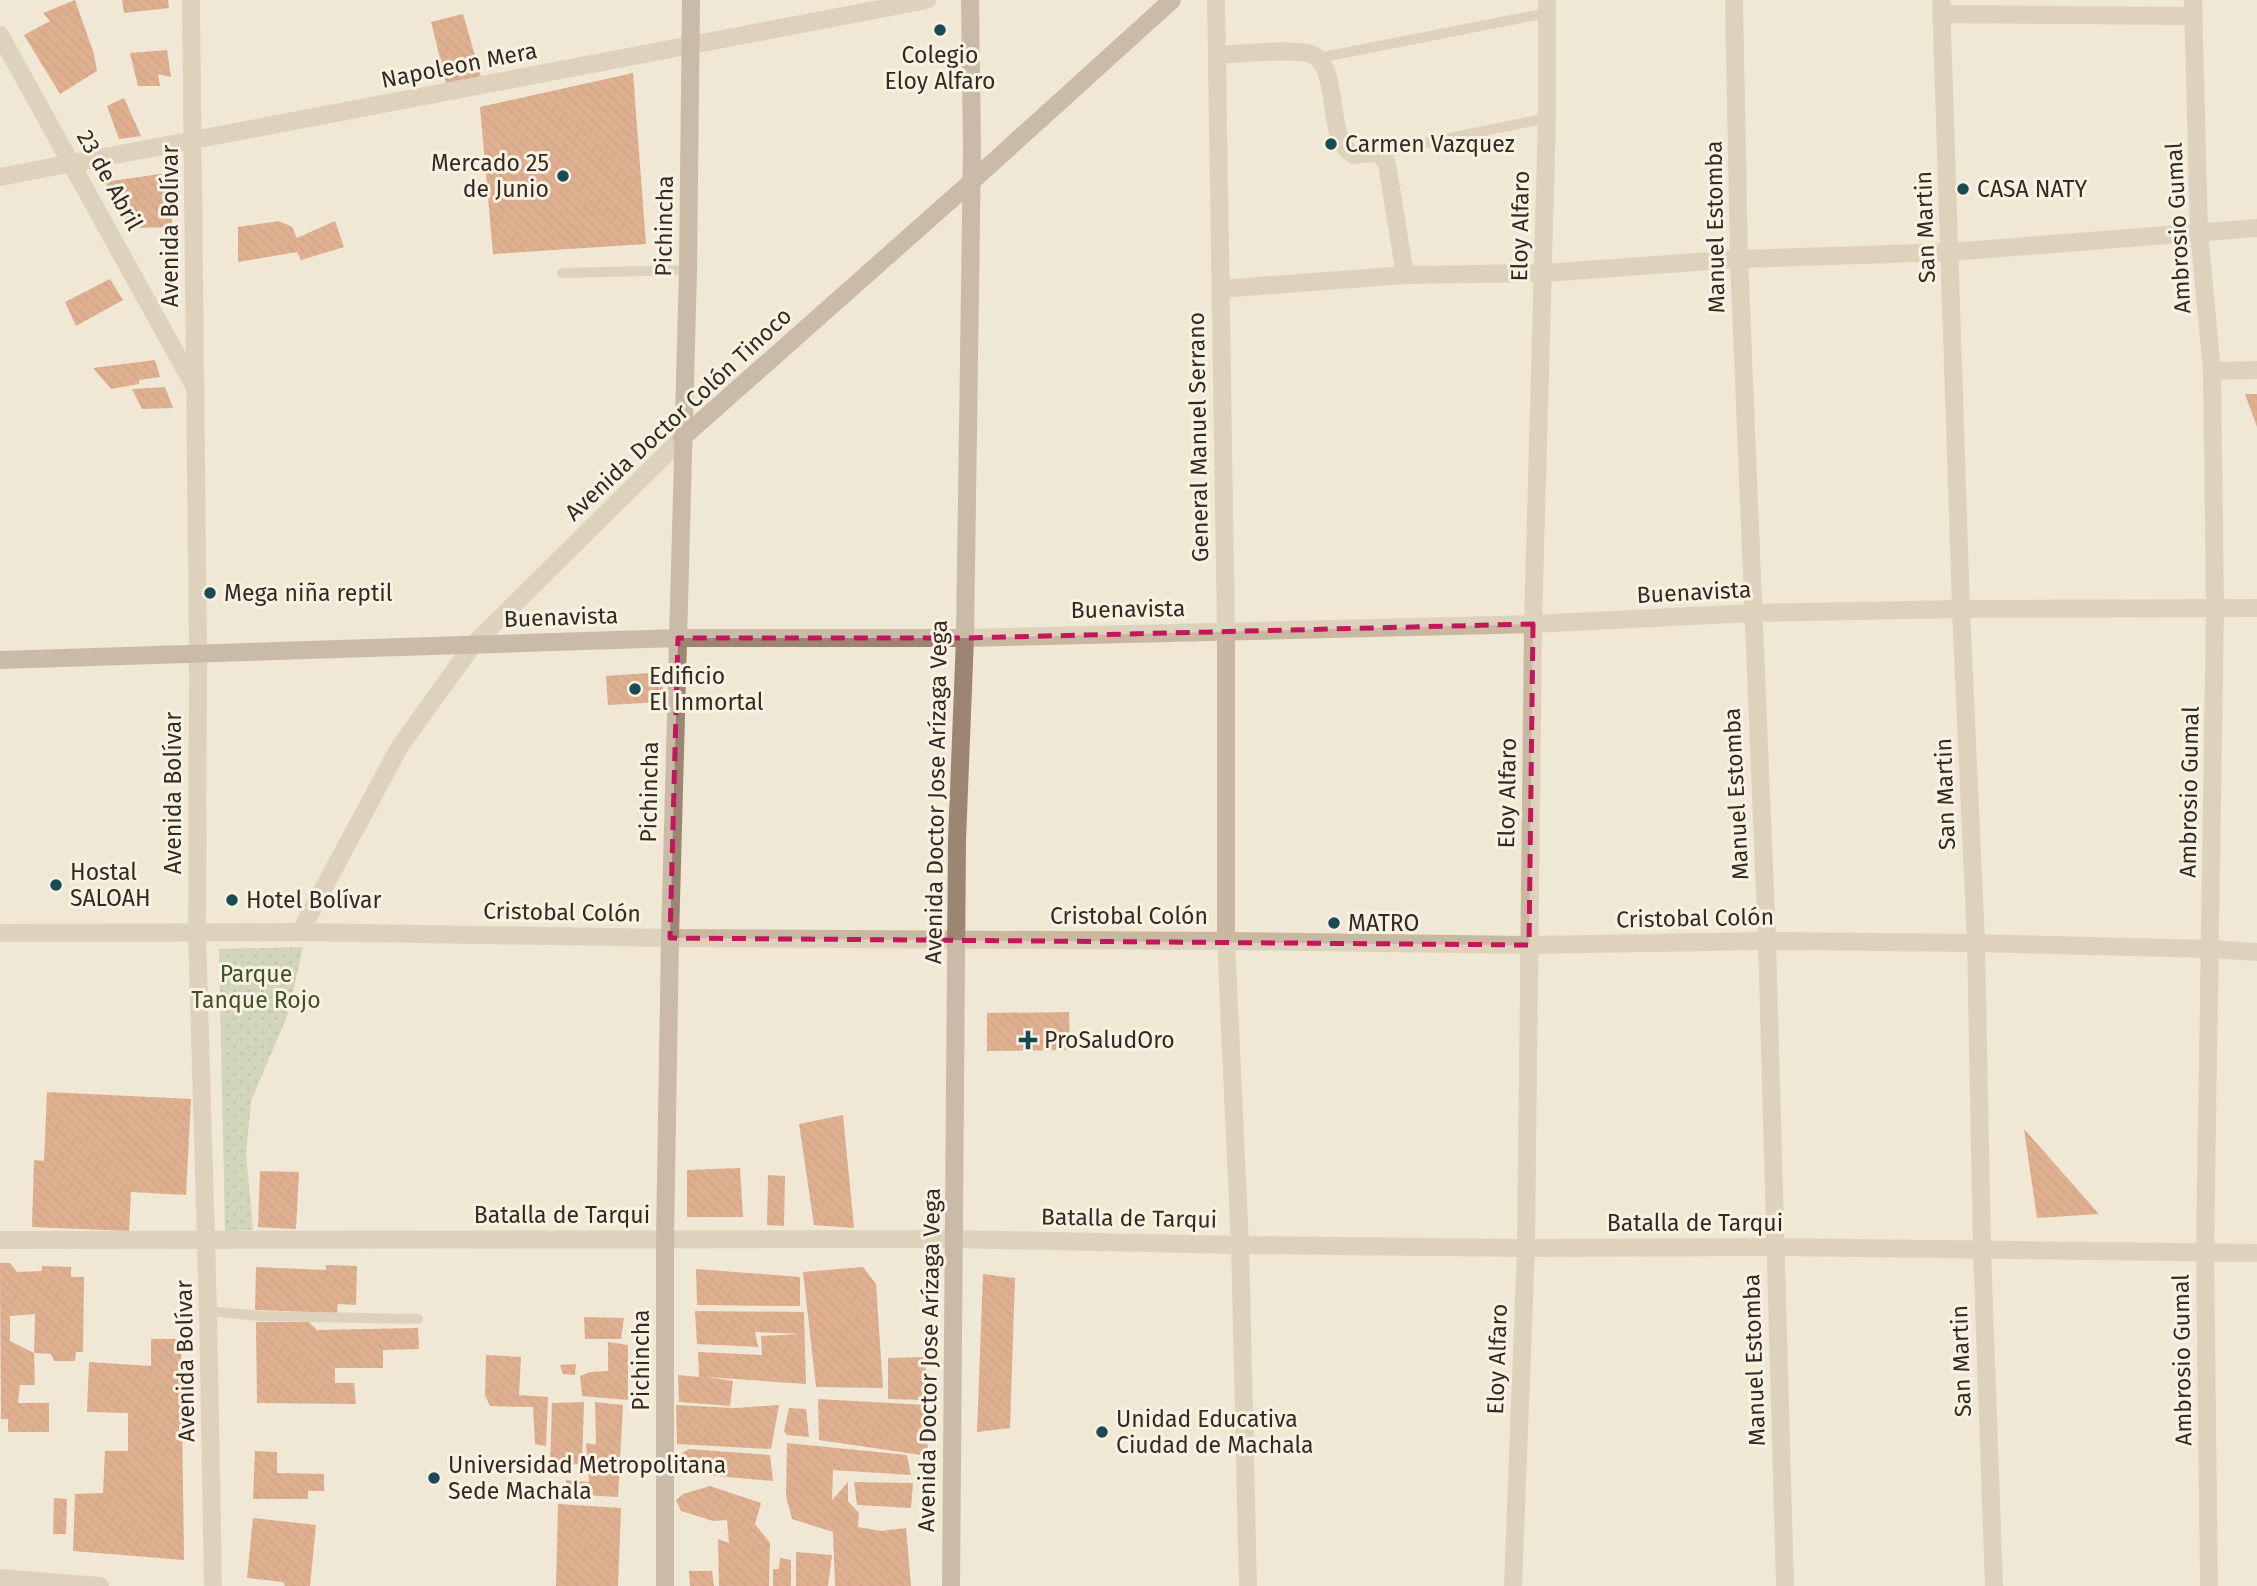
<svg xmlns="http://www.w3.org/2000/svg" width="2257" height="1586" font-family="'Fira Sans',sans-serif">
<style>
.park{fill:url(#park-dots)}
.building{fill:url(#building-back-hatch)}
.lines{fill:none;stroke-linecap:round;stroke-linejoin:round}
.lane{stroke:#c9b8a1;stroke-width:10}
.street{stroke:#c9b8a1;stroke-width:18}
.secondary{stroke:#9c8673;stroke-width:18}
.marked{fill:none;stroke:#c2185b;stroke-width:5;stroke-dasharray:14 9;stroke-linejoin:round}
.poi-dot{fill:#194b55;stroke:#f9f1e1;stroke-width:2.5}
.labels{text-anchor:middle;stroke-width:6;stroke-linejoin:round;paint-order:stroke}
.poi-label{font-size:23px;fill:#332a24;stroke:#f9f1e1;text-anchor:start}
.street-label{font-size:23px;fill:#332a24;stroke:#f9f1e1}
.park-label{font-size:23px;fill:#3e5227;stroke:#f9f1e1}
</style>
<defs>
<pattern id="park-dots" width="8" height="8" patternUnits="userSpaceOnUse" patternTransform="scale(1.75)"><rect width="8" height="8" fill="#adc095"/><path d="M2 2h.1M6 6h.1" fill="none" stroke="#8d9c79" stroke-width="1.8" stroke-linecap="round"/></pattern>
<pattern id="building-back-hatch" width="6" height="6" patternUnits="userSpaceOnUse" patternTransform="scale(1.75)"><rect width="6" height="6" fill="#ca6c3a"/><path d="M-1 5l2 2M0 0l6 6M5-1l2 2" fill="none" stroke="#a55931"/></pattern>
</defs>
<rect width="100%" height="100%" fill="#f1e7d5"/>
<path class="park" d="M 303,947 L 288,1014 L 251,1101 L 246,1154 L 253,1230 L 225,1231 L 219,949 Z"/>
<g class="building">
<path d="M 75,0 L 94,54 L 97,71 L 60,94 L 24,35 L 50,21 L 43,13 Z"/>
<path d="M 122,0 L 168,0 L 169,8 L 124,13 Z"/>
<path d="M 463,14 L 482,80 L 447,87 L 431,22 Z"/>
<path d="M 167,50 L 171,77 L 158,74 L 160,86 L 138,86 L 130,53 Z"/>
<path d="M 633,73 L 646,244 L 493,254 L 480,107 Z"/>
<path d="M 124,98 L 141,136 L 119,139 L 107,106 Z"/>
<path d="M 173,172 L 172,227 L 130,228 L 105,182 Z"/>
<path d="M 279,221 L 292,227 L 297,238 L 335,221 L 344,247 L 301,260 L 297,252 L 238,262 L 238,227 Z"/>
<path d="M 110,279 L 123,300 L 76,326 L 65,302 Z"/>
<path d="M 155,360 L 160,377 L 139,380 L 139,384 L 111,389 L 93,368 Z"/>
<path d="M 165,387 L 173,408 L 142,409 L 132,389 Z"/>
<path d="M 2245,394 L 2257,394 L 2257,427 Z"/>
<path d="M 663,672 L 663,702 L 608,705 L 606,676 Z"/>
<path d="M 1069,1012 L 1070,1050 L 987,1051 L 987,1013 Z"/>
<path d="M 47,1092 L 191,1099 L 186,1195 L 131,1192 L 129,1231 L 32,1227 L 34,1160 L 44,1161 Z"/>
<path d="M 843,1115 L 854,1228 L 814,1225 L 799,1124 Z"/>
<path d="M 2024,1129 L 2099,1214 L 2037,1218 Z"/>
<path d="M 740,1168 L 743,1217 L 687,1217 L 687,1170 Z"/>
<path d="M 260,1171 L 299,1172 L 296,1229 L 258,1227 Z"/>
<path d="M 768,1175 L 785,1176 L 784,1226 L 767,1225 Z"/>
<path d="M 0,1263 L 10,1263 L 17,1272 L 42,1271 L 42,1266 L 71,1267 L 71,1277 L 84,1277 L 83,1352 L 76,1352 L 75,1361 L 54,1361 L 51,1354 L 34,1353 L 35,1314 L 10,1316 L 10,1341 L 34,1353 L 35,1385 L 20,1385 L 18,1403 L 49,1403 L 49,1432 L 8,1432 L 8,1419 L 1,1419 Z"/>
<path d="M 326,1265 L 357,1266 L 356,1305 L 338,1304 L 337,1313 L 255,1310 L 256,1267 L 326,1270 Z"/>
<path d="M 863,1267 L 876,1284 L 883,1388 L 816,1387 L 803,1272 Z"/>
<path d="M 696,1269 L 800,1277 L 800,1306 L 697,1305 Z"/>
<path d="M 983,1274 L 1015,1278 L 1010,1428 L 977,1432 Z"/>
<path d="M 695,1311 L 804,1312 L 806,1384 L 707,1377 L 733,1381 L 730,1406 L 679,1402 L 678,1375 L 699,1377 L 698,1352 L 762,1355 L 761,1336 L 801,1334 L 755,1332 L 758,1347 L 697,1344 Z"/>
<path d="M 584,1317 L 624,1318 L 621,1339 L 585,1339 Z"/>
<path d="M 256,1322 L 309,1322 L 317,1330 L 418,1328 L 419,1349 L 383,1350 L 383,1368 L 335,1368 L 335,1383 L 354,1383 L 356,1404 L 257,1403 Z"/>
<path d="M 151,1339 L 181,1339 L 184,1560 L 73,1551 L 75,1494 L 103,1493 L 105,1451 L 128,1451 L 128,1413 L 87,1412 L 89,1362 L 151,1366 Z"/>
<path d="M 608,1342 L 628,1345 L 628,1400 L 582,1396 L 580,1376 L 590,1372 L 608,1371 Z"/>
<path d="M 486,1355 L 521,1357 L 519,1395 L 548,1397 L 546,1446 L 535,1444 L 533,1407 L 490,1406 L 485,1395 Z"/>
<path d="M 925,1357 L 927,1400 L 888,1399 L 888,1358 Z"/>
<path d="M 576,1364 L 575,1375 L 563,1374 L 560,1365 Z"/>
<path d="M 818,1399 L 926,1405 L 928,1456 L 819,1440 Z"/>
<path d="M 584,1402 L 582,1464 L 550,1465 L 552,1403 Z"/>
<path d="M 595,1402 L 623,1405 L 618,1497 L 567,1494 L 566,1480 L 589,1482 L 586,1443 L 596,1445 Z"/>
<path d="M 676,1405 L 735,1408 L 779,1405 L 771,1449 L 677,1444 Z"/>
<path d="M 789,1408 L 806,1409 L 809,1437 L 787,1435 L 784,1431 Z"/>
<path d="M 787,1443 L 907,1455 L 911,1475 L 833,1470 L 832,1500 L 848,1482 L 848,1501 L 859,1513 L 858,1527 L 881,1531 L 906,1528 L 911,1586 L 835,1586 L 833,1532 L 792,1519 L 786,1496 Z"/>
<path d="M 689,1449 L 770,1455 L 773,1481 L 684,1473 L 681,1454 Z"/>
<path d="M 255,1451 L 277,1452 L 277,1473 L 324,1474 L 324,1491 L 308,1491 L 308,1499 L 253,1499 Z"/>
<path d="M 854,1482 L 913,1483 L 911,1508 L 857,1505 Z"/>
<path d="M 710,1486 L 761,1503 L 755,1524 L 770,1543 L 769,1586 L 719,1586 L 718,1539 L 729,1543 L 727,1520 L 713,1521 L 681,1511 L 676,1500 L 683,1494 Z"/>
<path d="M 54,1498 L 67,1499 L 66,1534 L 53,1534 Z"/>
<path d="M 558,1504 L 621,1508 L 618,1586 L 556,1586 Z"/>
<path d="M 253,1518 L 316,1525 L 310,1586 L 285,1586 L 283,1582 L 247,1578 Z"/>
<path d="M 796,1552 L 832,1555 L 828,1586 L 796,1586 Z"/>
<path d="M 780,1558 L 791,1560 L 791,1586 L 773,1586 L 773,1569 L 779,1569 Z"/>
<path d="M 689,1571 L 712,1571 L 714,1586 L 690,1586 Z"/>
</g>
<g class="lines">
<g class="lane">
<path d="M 1318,58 L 1547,13"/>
<path d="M 1380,155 L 1411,146 L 1547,118"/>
<path d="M 562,273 L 688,270"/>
<path d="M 208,1311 L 260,1316 L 418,1319"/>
</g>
<g class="street">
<path d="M 191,0 L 198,653 L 197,932 L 208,1311 L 213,1586"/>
<path d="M 1216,0 L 1226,632 L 1226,941 L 1240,1245 L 1248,1586"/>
<path d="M 1734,0 L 1739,259 L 1767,941 L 1785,1586"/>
<path d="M 1941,0 L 1961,609 L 1976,943 L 1982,1249 L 1994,1586"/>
<path d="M 2193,0 L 2199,232 L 2212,371 L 2215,608 L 2205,1251 L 2209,1586"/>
<path d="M 1941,14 L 2194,16"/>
<path d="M 0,35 L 193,384"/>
<path d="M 1217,55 C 1236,54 1297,48 1311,54 C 1343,67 1323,143 1355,155 C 1368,153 1380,149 1387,164 L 1405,275"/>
<path d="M 0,177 L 927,0"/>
<path d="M 1220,289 L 1405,275 L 1544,273 L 1739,259 L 1951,252 L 2257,228"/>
<path d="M 2212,371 L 2257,370"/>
<path d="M 965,638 L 1533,624 L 1753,613 L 1961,609 L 2257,608"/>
<path d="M 300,932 L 400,746 L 473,645 L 682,438"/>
<path d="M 0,933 L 300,932 L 670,938 L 1226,941 L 1529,945 L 1767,941 L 1976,943 L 2211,949 L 2257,952"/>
<path d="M 0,1240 L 952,1239 L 1240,1245 L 1526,1248 L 1776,1247 L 2257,1253"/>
<path d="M 0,1578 L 100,1586"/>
<path d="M 1513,1586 L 1526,1248 L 1533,624 L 1547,118 L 1547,0"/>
</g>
<g class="secondary">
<path d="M 682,438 L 970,183 L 1172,0"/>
<path d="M 0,660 L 678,638 L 965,638"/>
<path d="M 665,1586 L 665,1240 L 670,938 L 688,270 L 691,0"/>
<path d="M 951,1586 L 957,840 L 965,638 L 972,150 L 970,0"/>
</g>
</g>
<path d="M0 0H2257V1586H0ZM 1533,624 L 1529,945 L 670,938 L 678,638 L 965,638 Z" fill="#f1e7d5" fill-opacity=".55" fill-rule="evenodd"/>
<path class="marked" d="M 1533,624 L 1529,945 L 670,938 L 678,638 L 965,638 Z"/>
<g class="poi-dot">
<circle cx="940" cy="30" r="7"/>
<circle cx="1331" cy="144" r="7"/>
<circle cx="563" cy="176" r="7"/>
<circle cx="1963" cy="189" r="7"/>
<circle cx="210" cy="593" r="7"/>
<circle cx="635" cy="689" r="7"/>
<circle cx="56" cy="885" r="7"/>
<circle cx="232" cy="900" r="7"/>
<circle cx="1334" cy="923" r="7"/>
<path d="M1024.5 1029.5h7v7h7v7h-7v7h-7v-7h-7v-7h7z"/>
<circle cx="1102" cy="1432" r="7"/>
<circle cx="434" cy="1478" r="7"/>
</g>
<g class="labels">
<g class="poi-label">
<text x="940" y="63" text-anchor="middle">Colegio<tspan x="940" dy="26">Eloy Alfaro</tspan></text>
<text x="1345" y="152">Carmen Vazquez</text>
<text x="549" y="171" text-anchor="end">Mercado 25<tspan x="549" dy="26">de Junio</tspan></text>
<text x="1977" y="197">CASA NATY</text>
<text x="224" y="601">Mega niña reptil</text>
<text x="649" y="684">Edificio<tspan x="649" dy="26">El Inmortal</tspan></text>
<text x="70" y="880">Hostal<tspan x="70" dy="26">SALOAH</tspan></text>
<text x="246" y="908">Hotel Bolívar</text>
<text x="1348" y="931">MATRO</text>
<text x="1044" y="1048">ProSaludOro</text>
<text x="1116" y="1427">Unidad Educativa<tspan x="1116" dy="26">Ciudad de Machala</tspan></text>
<text x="448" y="1473">Universidad Metropolitana<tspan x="448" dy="26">Sede Machala</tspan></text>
</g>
<g class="street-label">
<text transform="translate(459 65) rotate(-11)" y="8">Napoleon Mera</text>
<text transform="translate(110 180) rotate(61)" y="8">23 de Abril</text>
<text transform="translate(170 226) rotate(-90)" y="8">Avenida Bolívar</text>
<text transform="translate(664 226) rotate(-89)" y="8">Pichincha</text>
<text transform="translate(1520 226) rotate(-89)" y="8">Eloy Alfaro</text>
<text transform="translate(1715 227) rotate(-91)" y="8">Manuel Estomba</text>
<text transform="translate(1925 227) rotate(-92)" y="8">San Martin</text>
<text transform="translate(2178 228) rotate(-93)" y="8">Ambrosio Gumal</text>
<text transform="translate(678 414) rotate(-43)" y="8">Avenida Doctor Colón Tinoco</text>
<text transform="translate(1198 437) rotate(-91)" y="8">General Manuel Serrano</text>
<text transform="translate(1694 592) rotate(-3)" y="8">Buenavista</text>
<text transform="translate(1128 609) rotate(-1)" y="8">Buenavista</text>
<text transform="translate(561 617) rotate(-2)" y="8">Buenavista</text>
<text transform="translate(649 792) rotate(-89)" y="8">Pichincha</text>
<text transform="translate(936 792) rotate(-89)" y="8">Avenida Doctor Jose Arízaga Vega</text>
<text transform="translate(2189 792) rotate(-89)" y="8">Ambrosio Gumal</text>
<text transform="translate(173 793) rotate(-90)" y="8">Avenida Bolívar</text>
<text transform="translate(1507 793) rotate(-89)" y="8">Eloy Alfaro</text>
<text transform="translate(1736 794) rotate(-93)" y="8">Manuel Estomba</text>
<text transform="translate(1945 794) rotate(-92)" y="8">San Martin</text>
<text transform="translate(562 912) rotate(1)" y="8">Cristobal Colón</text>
<text x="1129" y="924">Cristobal Colón</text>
<text transform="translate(1695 918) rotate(-1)" y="8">Cristobal Colón</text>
<text x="562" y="1223">Batalla de Tarqui</text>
<text transform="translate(1129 1218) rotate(1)" y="8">Batalla de Tarqui</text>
<text x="1695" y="1231">Batalla de Tarqui</text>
<text transform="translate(1497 1359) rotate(-88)" y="8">Eloy Alfaro</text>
<text transform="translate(641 1360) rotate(-90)" y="8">Pichincha</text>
<text transform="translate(929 1360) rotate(-89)" y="8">Avenida Doctor Jose Arízaga Vega</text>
<text transform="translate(1754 1360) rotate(-92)" y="8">Manuel Estomba</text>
<text transform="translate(2182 1360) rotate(-91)" y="8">Ambrosio Gumal</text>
<text transform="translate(185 1361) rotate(-91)" y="8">Avenida Bolívar</text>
<text transform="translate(1961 1361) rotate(-92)" y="8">San Martin</text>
</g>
<g class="park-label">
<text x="256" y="982">Parque<tspan x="256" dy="26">Tanque Rojo</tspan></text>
</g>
</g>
</svg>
